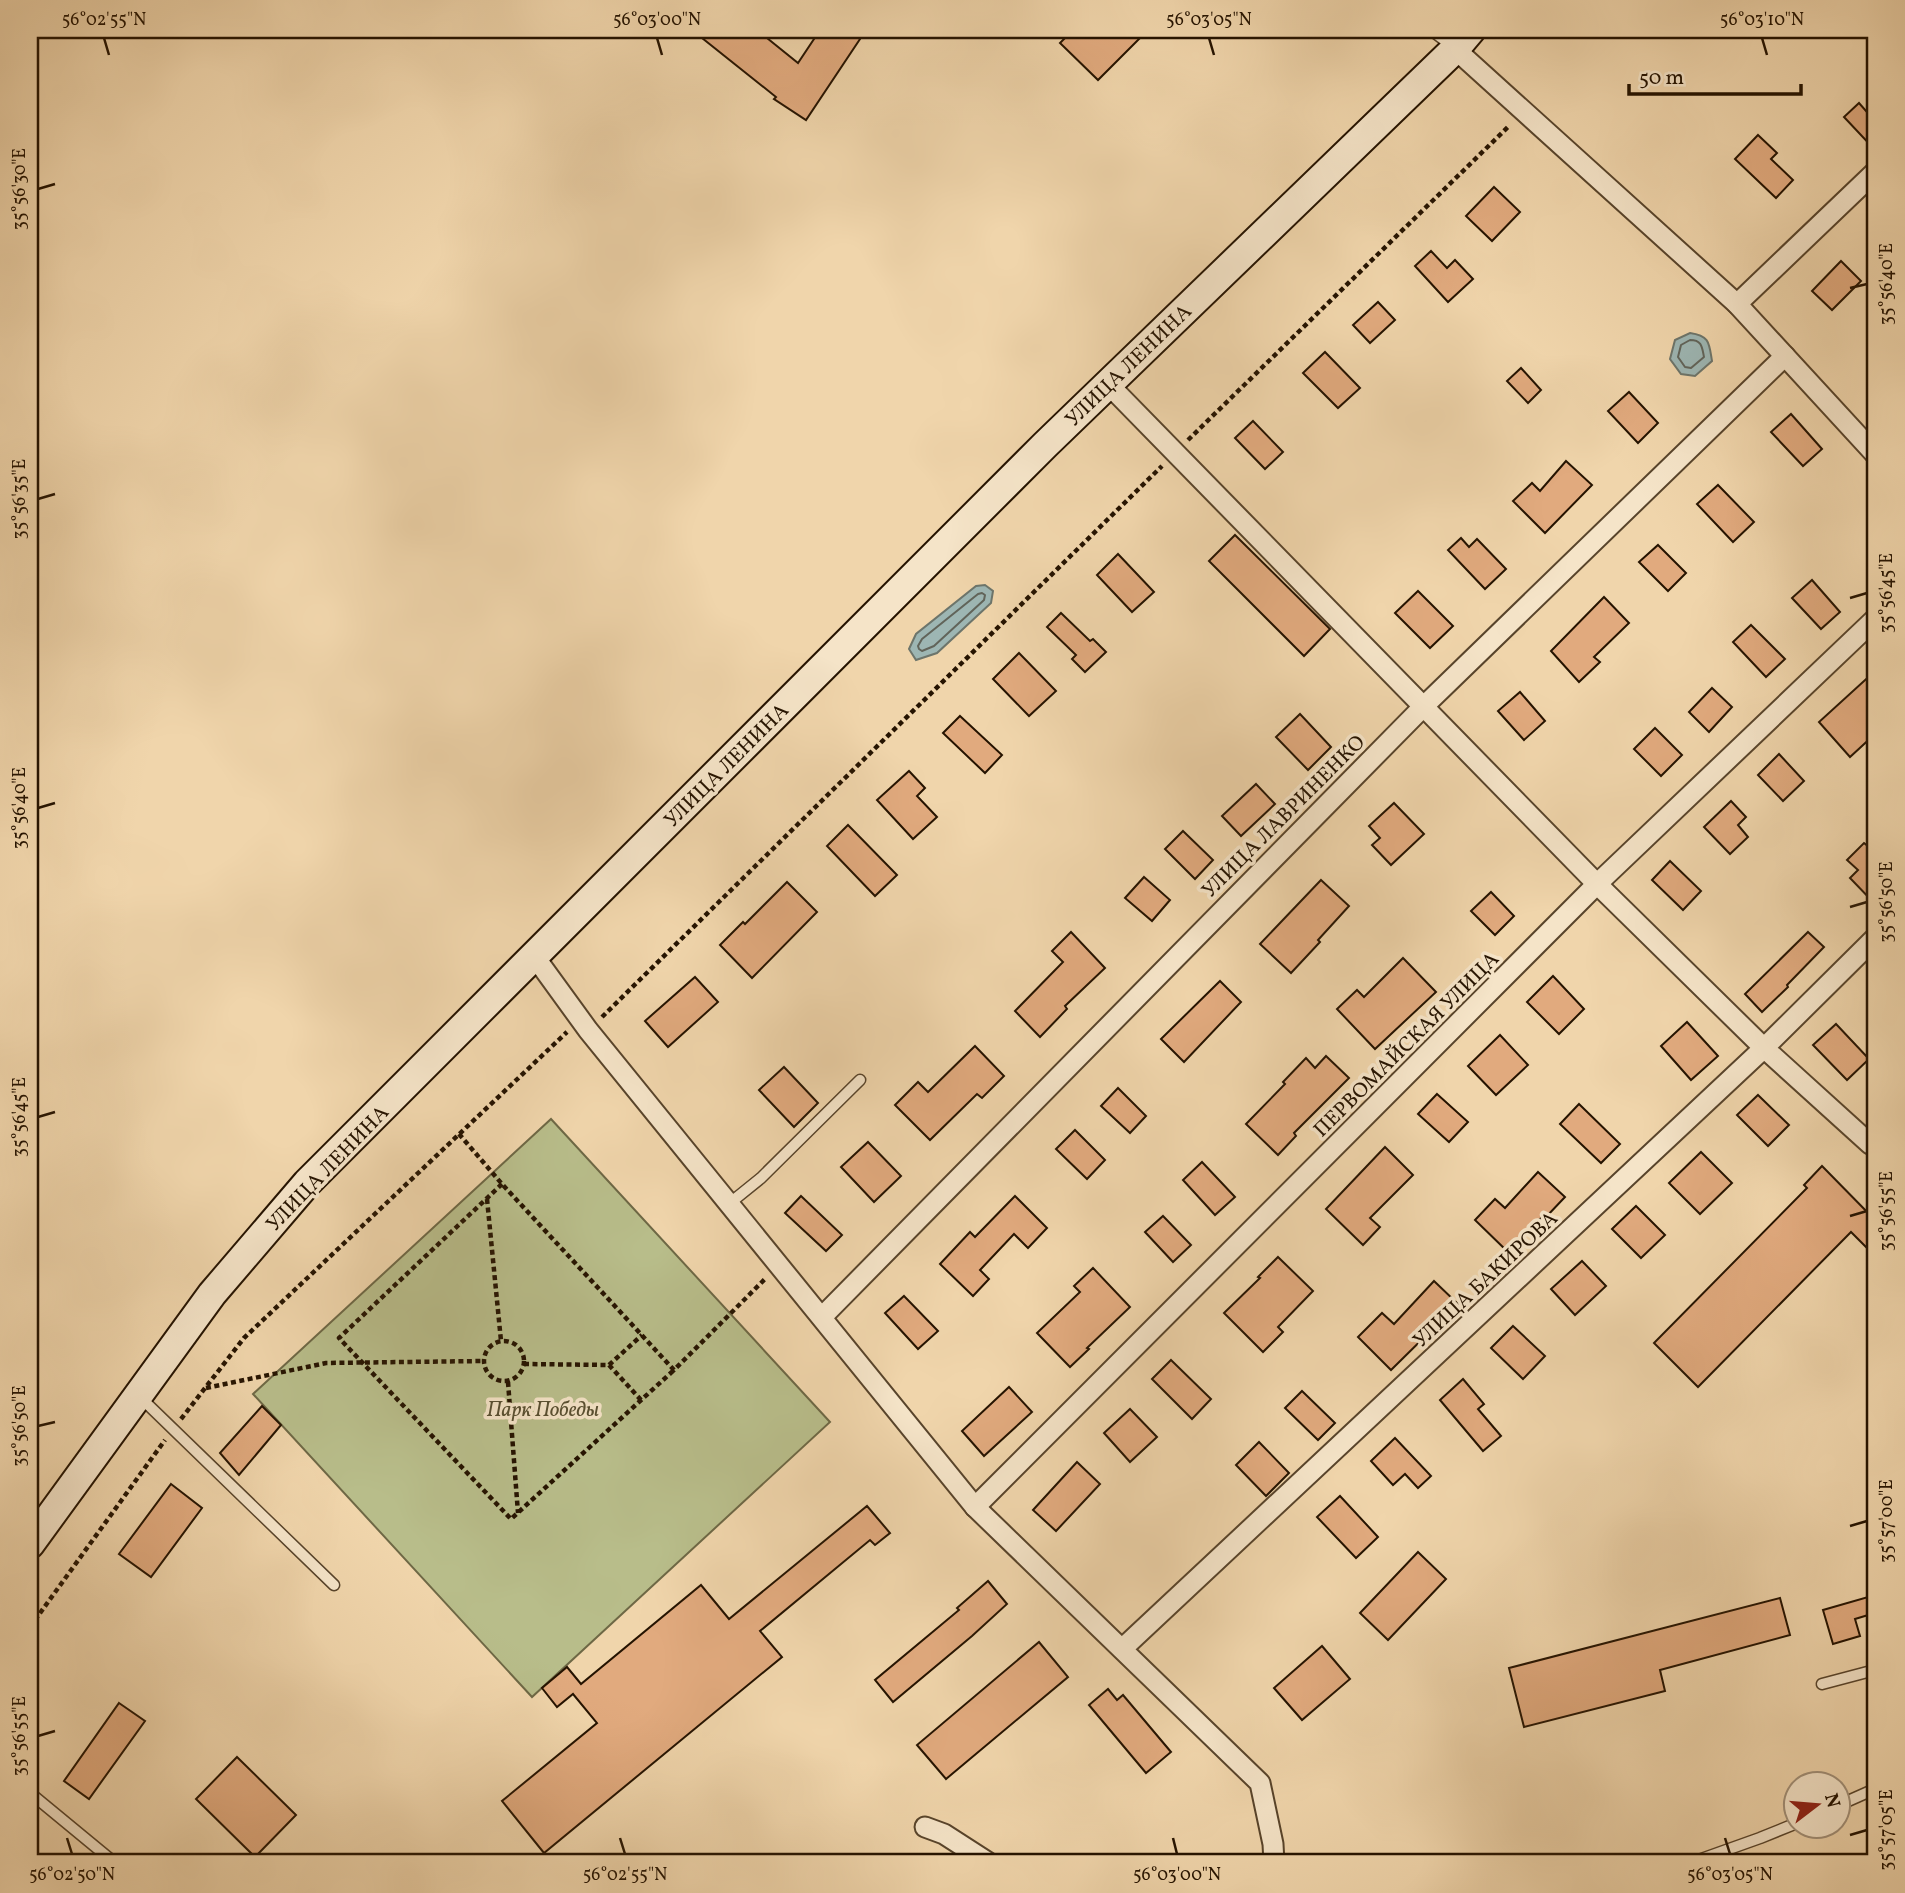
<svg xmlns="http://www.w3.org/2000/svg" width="1905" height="1893" font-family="Vollkorn,serif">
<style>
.green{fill:#b8bd8a;stroke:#6e6845;stroke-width:2}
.water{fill:#9db6b3;stroke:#6d756b;stroke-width:2}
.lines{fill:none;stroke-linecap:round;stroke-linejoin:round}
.shore{stroke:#61645a;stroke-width:2}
.building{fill:#e1aa7e;stroke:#251300;stroke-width:2}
.service-casing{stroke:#58442b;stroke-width:13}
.minor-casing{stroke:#58442b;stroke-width:23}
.secondary-casing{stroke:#251300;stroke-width:32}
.path{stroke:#251300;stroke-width:4.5;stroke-dasharray:5 3.5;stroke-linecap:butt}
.service{stroke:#f5e4c8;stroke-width:10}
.minor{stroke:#f5e4c8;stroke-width:19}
.secondary{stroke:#f5e4c8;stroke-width:28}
.ticks{fill:none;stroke:#251300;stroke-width:2.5}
.labels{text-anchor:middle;stroke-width:7;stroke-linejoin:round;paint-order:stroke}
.street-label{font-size:21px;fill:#251300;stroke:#f5e4c8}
.park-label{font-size:21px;font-style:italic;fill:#584e30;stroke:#f5e4c8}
.neatline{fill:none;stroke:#251300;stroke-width:2.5}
.ticks-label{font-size:18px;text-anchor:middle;fill:#251300}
</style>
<rect width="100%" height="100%" fill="#f0d5ab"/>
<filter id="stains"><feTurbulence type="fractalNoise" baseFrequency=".00286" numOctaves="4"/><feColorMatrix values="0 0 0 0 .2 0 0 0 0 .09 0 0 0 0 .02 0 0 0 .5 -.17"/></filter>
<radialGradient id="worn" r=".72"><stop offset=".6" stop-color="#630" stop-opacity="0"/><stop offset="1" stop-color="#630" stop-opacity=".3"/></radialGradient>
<path class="green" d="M 551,1119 L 830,1422 L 532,1697 L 253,1394 Z"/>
<g class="water">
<path d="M 1690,333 C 1710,336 1709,343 1712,361 L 1695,376 L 1681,374 L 1670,359 L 1675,340 Z"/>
<path d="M 985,585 L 993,591 L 991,603 L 937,653 L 916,660 L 909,649 L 916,634 L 976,586 Z"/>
</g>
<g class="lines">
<g class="shore">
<path d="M 1690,340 C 1702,340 1702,347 1704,357 L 1691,368 L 1685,367 L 1678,357 L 1681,345 Z"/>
<path d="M 982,593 L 985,595 L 984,600 L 934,646 L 922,651 L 919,649 L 918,646 L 922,639 L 978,594 Z"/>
</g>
</g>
<g class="building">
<path d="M 692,30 L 757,30 L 798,63 L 820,30 L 866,30 L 806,120 L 774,99 L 776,97 Z"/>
<path d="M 1073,30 L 1148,30 L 1098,80 L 1060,43 Z"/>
<path d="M 1875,101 L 1875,150 L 1844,117 L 1859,103 L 1866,111 Z"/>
<path d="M 1758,135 L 1777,153 L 1771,159 L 1793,180 L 1776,198 L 1735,159 Z"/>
<path d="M 1494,187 L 1520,212 L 1492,241 L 1466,216 Z"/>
<path d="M 1431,251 L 1447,268 L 1455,260 L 1473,279 L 1448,302 L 1415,266 Z"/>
<path d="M 1841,261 L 1861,281 L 1832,310 L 1812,291 Z"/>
<path d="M 1378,302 L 1395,320 L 1370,343 L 1353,325 Z"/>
<path d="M 1325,352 L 1360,388 L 1338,408 L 1303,373 Z"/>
<path d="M 1521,368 L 1541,390 L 1528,403 L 1507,381 Z"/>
<path d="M 1629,392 L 1658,423 L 1638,443 L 1608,411 Z"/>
<path d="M 1791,414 L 1822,449 L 1803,466 L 1771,432 Z"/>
<path d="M 1253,421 L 1283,452 L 1265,469 L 1235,438 Z"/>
<path d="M 1566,461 L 1592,485 L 1545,533 L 1513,501 L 1532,483 L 1540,491 Z"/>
<path d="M 1718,485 L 1754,522 L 1733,542 L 1697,504 Z"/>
<path d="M 1235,535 L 1330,629 L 1304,656 L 1209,561 Z"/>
<path d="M 1461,538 L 1469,547 L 1477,539 L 1506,569 L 1485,589 L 1448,550 Z"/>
<path d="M 1658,545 L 1686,573 L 1668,591 L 1639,562 Z"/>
<path d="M 1118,554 L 1154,592 L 1132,612 L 1097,575 Z"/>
<path d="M 1812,580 L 1840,612 L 1821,629 L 1792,598 Z"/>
<path d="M 1418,591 L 1453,626 L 1430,648 L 1395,613 Z"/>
<path d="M 1604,597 L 1629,623 L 1594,657 L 1600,662 L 1579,682 L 1551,651 Z"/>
<path d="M 1061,613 L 1090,641 L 1093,639 L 1106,652 L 1085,672 L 1072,659 L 1076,655 L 1047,627 Z"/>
<path d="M 1751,625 L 1785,659 L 1766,677 L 1733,642 Z"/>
<path d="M 1019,653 L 1056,691 L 1029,716 L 993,679 Z"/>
<path d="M 1875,671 L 1875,734 L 1850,757 L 1819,722 Z"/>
<path d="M 1712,688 L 1732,707 L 1709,732 L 1689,712 Z"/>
<path d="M 1520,692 L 1545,721 L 1524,740 L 1498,711 Z"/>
<path d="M 1300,714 L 1331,747 L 1308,770 L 1276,737 Z"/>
<path d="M 960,716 L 1002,755 L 985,773 L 943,733 Z"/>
<path d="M 1655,728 L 1682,755 L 1661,776 L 1634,749 Z"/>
<path d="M 1779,754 L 1804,781 L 1783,801 L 1758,775 Z"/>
<path d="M 909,771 L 925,788 L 917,796 L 937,817 L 913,839 L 877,800 Z"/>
<path d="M 1256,784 L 1275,804 L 1241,836 L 1222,816 Z"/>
<path d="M 1731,801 L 1746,817 L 1738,825 L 1748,837 L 1730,854 L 1704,827 Z"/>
<path d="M 1394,803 L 1424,834 L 1391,865 L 1372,845 L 1380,838 L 1369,826 Z"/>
<path d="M 848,825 L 897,875 L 875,896 L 827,846 Z"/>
<path d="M 1183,831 L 1213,860 L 1195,879 L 1165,849 Z"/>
<path d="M 1864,843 L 1875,852 L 1875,904 L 1850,878 L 1858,870 L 1847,860 Z"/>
<path d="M 1670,861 L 1701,891 L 1683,910 L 1652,880 Z"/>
<path d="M 1144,877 L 1170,900 L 1152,921 L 1125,898 Z"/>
<path d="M 1321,880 L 1349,906 L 1318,940 L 1320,942 L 1291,973 L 1260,944 Z"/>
<path d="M 787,882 L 817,912 L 752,978 L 720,945 L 743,922 L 745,924 Z"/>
<path d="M 1491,892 L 1514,916 L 1495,935 L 1471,911 Z"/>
<path d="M 1071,932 L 1105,968 L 1065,1006 L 1067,1009 L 1040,1037 L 1015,1011 L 1063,962 L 1052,951 Z"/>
<path d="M 1808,932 L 1824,947 L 1787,985 L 1788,987 L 1762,1012 L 1745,994 Z"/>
<path d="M 1403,958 L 1436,992 L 1375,1049 L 1337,1009 L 1357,990 L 1364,997 Z"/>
<path d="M 1553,976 L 1584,1009 L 1559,1034 L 1527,1002 Z"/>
<path d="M 695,977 L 718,1002 L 668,1047 L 645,1021 Z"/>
<path d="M 1220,981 L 1241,1002 L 1184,1062 L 1161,1039 Z"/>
<path d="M 1687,1022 L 1718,1056 L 1691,1080 L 1661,1046 Z"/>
<path d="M 1836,1024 L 1869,1059 L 1847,1080 L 1813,1045 Z"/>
<path d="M 1500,1035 L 1528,1065 L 1496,1095 L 1468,1066 Z"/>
<path d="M 975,1046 L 1004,1076 L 982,1098 L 977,1094 L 930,1140 L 895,1105 L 918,1082 L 928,1092 Z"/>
<path d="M 1326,1056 L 1349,1078 L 1294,1133 L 1296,1136 L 1278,1155 L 1246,1124 L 1285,1084 L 1283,1082 L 1306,1058 L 1315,1068 Z"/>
<path d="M 784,1067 L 818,1103 L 794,1127 L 759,1090 Z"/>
<path d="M 1118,1088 L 1146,1116 L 1130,1133 L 1101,1106 Z"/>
<path d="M 1437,1094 L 1468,1122 L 1449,1142 L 1418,1114 Z"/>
<path d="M 1758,1095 L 1789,1125 L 1768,1146 L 1737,1115 Z"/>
<path d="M 1579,1104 L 1620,1144 L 1601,1163 L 1560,1124 Z"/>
<path d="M 1075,1130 L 1105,1160 L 1087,1179 L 1056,1149 Z"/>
<path d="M 868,1142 L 901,1176 L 874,1202 L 841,1167 Z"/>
<path d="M 1385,1147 L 1413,1175 L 1370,1218 L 1380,1227 L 1363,1245 L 1326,1209 Z"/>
<path d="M 1701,1152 L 1732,1183 L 1700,1214 L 1669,1183 Z"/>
<path d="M 1202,1162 L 1235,1197 L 1215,1215 L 1183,1180 Z"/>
<path d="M 1822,1166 L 1875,1220 L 1875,1256 L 1851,1232 L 1698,1387 L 1654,1343 L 1807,1188 L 1804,1185 Z"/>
<path d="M 1538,1172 L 1565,1197 L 1546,1217 L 1544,1215 L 1508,1252 L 1475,1220 L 1495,1199 L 1505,1208 Z"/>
<path d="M 801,1196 L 842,1235 L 826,1251 L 785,1213 Z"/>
<path d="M 1015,1196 L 1047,1228 L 1028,1248 L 1014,1234 L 980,1270 L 989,1279 L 973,1296 L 940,1264 L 970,1232 L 975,1237 Z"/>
<path d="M 1636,1206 L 1665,1235 L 1641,1258 L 1612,1229 Z"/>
<path d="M 1163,1216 L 1191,1245 L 1173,1262 L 1145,1232 Z"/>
<path d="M 1278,1257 L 1313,1291 L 1278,1327 L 1283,1332 L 1263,1352 L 1224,1313 L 1260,1278 L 1258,1277 Z"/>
<path d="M 1582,1261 L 1606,1286 L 1575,1315 L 1551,1289 Z"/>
<path d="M 1093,1268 L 1130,1307 L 1087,1348 L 1089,1349 L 1070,1367 L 1037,1333 L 1080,1292 L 1074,1286 Z"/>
<path d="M 1434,1281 L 1458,1304 L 1391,1370 L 1358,1337 L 1382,1313 L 1394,1324 Z"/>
<path d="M 904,1296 L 938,1331 L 918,1349 L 885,1313 Z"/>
<path d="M 1513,1326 L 1545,1356 L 1523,1379 L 1491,1348 Z"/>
<path d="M 1171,1360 L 1211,1399 L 1192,1419 L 1152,1379 Z"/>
<path d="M 1463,1379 L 1484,1404 L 1478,1409 L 1501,1436 L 1483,1451 L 1440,1400 Z"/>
<path d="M 1009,1387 L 1032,1412 L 984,1456 L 962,1431 Z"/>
<path d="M 1302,1391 L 1335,1423 L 1318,1440 L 1285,1408 Z"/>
<path d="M 262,1406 L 281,1425 L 239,1475 L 220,1453 Z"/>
<path d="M 1130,1409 L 1157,1437 L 1130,1462 L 1104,1433 Z"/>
<path d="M 1395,1438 L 1431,1476 L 1418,1488 L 1405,1474 L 1393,1485 L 1371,1461 Z"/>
<path d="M 1259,1442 L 1289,1473 L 1266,1496 L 1236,1465 Z"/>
<path d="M 1077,1462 L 1100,1484 L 1056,1531 L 1033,1510 Z"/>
<path d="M 171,1484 L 202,1508 L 151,1577 L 119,1554 Z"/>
<path d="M 1340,1496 L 1378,1537 L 1356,1558 L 1317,1517 Z"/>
<path d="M 867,1506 L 890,1533 L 875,1545 L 870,1540 L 760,1631 L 782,1657 L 544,1853 L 502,1801 L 597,1723 L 573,1694 L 557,1707 L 542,1688 L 567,1667 L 581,1684 L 701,1585 L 729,1619 Z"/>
<path d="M 1418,1552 L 1446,1579 L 1388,1640 L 1360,1613 Z"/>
<path d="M 988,1581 L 1007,1604 L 972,1636 L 893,1702 L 875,1680 L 959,1610 L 957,1608 Z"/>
<path d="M 1875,1595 L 1875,1613 L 1855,1619 L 1860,1636 L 1833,1644 L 1823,1610 Z"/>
<path d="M 1780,1598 L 1790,1635 L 1660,1670 L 1665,1691 L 1524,1727 L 1509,1668 Z"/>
<path d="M 1039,1642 L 1068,1677 L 946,1779 L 917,1745 Z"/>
<path d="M 1322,1646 L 1350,1679 L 1302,1720 L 1274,1688 Z"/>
<path d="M 1108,1689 L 1117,1700 L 1123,1695 L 1171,1752 L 1146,1773 L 1089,1705 Z"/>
<path d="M 119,1703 L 145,1721 L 89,1799 L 64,1781 Z"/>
<path d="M 237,1757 L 296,1815 L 255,1857 L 196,1799 Z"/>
</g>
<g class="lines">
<defs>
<g id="service">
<path d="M 1431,30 L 1455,48"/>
<path d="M 730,1203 L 761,1178 L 860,1080"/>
<path d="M 141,1398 L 334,1585"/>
<path d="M 1822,1684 L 1875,1670"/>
<path d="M 30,1795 L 35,1797 L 115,1863"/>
<path d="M 1839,1805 L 1875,1789"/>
<path d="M 1690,1863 L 1760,1838 L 1797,1823"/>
</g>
<g id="minor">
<path d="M 1455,49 L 1737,304 L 1875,454"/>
<path d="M 1737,304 L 1875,172"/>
<path d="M 1109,385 L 1597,884 L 1764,1048 L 1870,1144 L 1875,1146"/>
<path d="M 535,957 L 588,1030 L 975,1507 L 1260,1783 L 1273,1844 L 1274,1863"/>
<path d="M 822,1317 L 1423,707 L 1785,356"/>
<path d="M 975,1507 L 1597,884 L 1875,619"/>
<path d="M 1122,1649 L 1764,1048 L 1875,938"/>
<path d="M 925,1827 L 944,1834 L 989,1863"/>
</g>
<path id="secondary" d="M 30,1544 L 212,1294 L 307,1183 L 1045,445 L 1455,49 L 1471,30"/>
</defs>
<use href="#service" class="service-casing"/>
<use href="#minor" class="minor-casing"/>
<use href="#secondary" class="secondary-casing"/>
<g class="path">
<path d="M 1188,440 L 1509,126"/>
<path d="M 602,1017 L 1162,466"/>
<path d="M 459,1134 L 502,1184 L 674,1370 L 765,1279"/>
<path d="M 502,1184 L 339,1338 L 511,1519 L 674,1370"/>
<path d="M 487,1199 L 501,1341"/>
<circle cx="504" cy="1361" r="20"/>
<path d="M 524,1364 L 609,1365 L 641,1400"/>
<path d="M 609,1365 L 642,1335"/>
<path d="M 508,1382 L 518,1513"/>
<path d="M 206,1388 L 326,1363 L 483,1361"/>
<path d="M 181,1419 L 244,1338 L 567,1032"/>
<path d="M 30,1627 L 165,1440"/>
</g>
<use href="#service" class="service"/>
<use href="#minor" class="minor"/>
<use href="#secondary" class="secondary"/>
</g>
<path class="ticks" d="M 104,38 L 109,55M 657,38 L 662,55M 1209,38 L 1214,55M 1762,38 L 1767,55M 38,189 L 55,184M 1850,288 L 1867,284M 38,499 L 55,494M 1850,598 L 1867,593M 38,808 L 55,803M 1850,907 L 1867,902M 38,1117 L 55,1112M 1850,1216 L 1867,1211M 38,1426 L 55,1422M 1850,1526 L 1867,1521M 38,1736 L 55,1731M 1850,1835 L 1867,1830M 67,1838 L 72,1854M 620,1838 L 625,1854M 1173,1838 L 1177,1854M 1725,1838 L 1730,1854"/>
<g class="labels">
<g class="street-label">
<text transform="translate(1128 365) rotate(-44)" y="7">УЛИЦА ЛЕНИНА</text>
<text transform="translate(726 765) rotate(-45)" y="7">УЛИЦА ЛЕНИНА</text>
<text transform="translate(1283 816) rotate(-45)" y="7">УЛИЦА ЛАВРИНЕНКО</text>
<text transform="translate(1406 1044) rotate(-45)" y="7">ПЕРВОМАЙСКАЯ УЛИЦА</text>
<text transform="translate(327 1168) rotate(-46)" y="7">УЛИЦА ЛЕНИНА</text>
<text transform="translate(1485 1279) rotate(-43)" y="7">УЛИЦА БАКИРОВА</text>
</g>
<g class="park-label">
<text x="543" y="1416">Парк Победы</text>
</g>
</g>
<rect width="1905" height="1893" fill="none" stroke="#f0d5ab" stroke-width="77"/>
<g transform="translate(1817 1805) rotate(74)"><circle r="33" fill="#f5e4c8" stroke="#a29078" stroke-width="2"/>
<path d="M0-5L12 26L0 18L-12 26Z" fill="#8f2418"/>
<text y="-10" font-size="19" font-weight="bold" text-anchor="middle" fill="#251300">N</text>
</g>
<path d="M1629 84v10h172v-10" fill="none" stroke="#251300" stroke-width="3.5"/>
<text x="1639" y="84" font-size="21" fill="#251300" stroke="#f5e4c8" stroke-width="5" paint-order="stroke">50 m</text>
<rect x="38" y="38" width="1829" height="1816" class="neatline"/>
<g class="ticks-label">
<text x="104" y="25">56°02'55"N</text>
<text x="657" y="25">56°03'00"N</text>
<text x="1209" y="25">56°03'05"N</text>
<text x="1762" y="25">56°03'10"N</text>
<text transform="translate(19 189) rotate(-90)" y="6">35°56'30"E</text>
<text transform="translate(1886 284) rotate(-90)" y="6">35°56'40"E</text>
<text transform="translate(19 499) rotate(-90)" y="6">35°56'35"E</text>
<text transform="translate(1886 593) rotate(-90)" y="6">35°56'45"E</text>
<text transform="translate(19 808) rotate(-90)" y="6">35°56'40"E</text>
<text transform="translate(1886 902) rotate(-90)" y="6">35°56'50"E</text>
<text transform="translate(19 1117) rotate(-90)" y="6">35°56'45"E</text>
<text transform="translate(1886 1211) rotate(-90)" y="6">35°56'55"E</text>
<text transform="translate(19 1426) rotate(-90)" y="6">35°56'50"E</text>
<text transform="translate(1886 1521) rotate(-90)" y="6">35°57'00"E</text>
<text transform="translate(19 1736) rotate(-90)" y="6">35°56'55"E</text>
<text transform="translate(1886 1830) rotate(-90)" y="6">35°57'05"E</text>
<text x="72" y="1880">56°02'50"N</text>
<text x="625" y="1880">56°02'55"N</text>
<text x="1177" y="1880">56°03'00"N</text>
<text x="1730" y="1880">56°03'05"N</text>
</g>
<rect width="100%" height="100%" filter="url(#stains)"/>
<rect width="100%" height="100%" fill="url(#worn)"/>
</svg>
